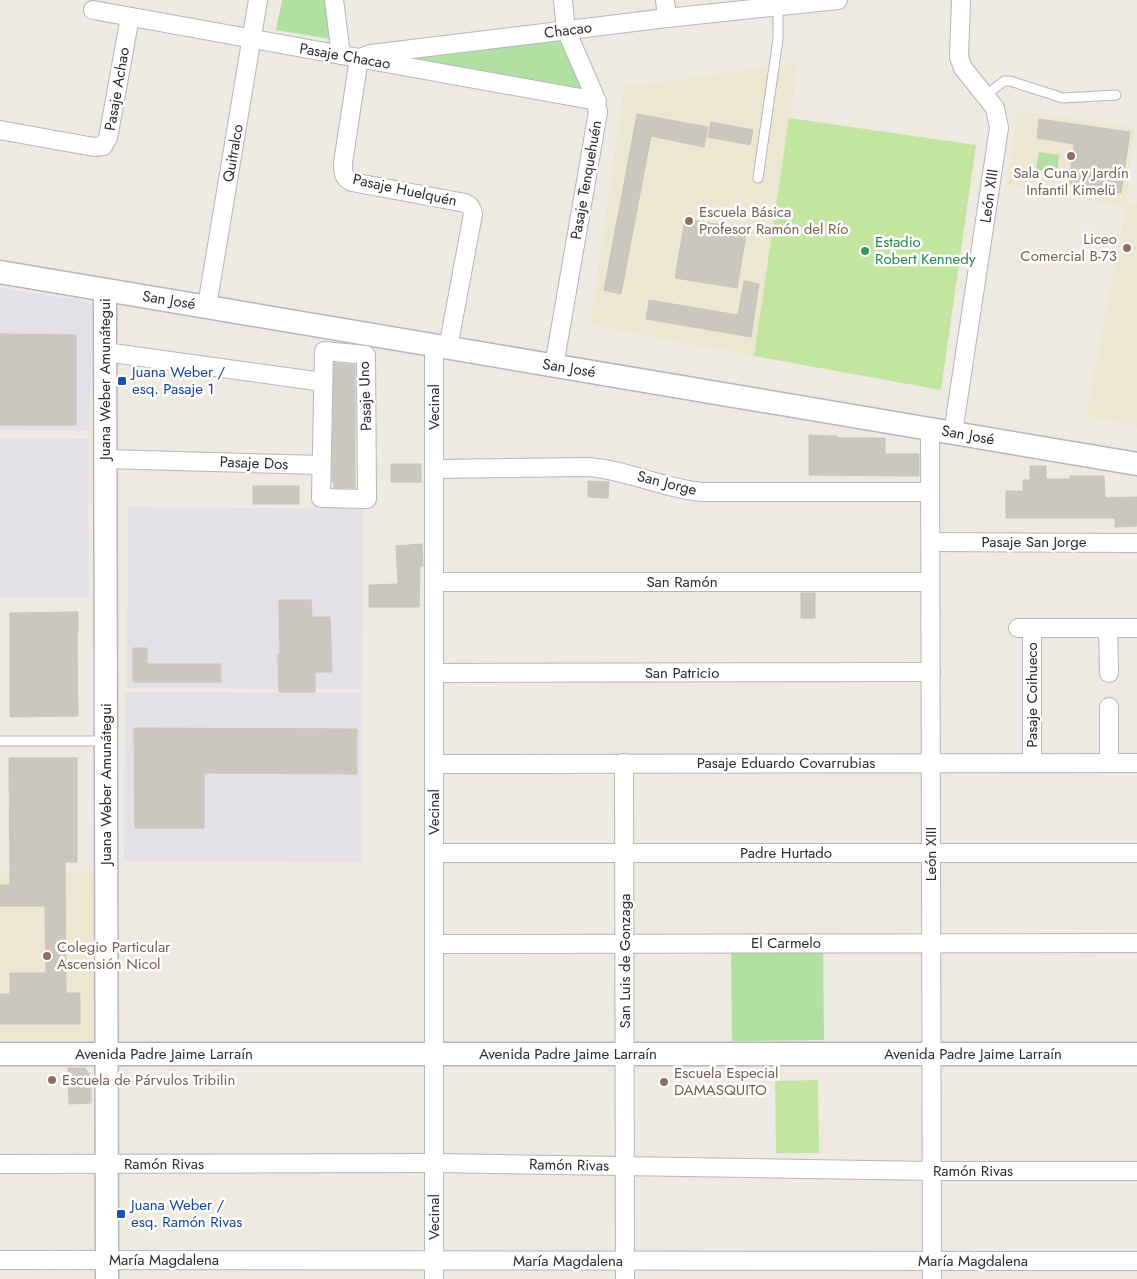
<svg xmlns="http://www.w3.org/2000/svg" width="1137" height="1279" font-family="Jost,sans-serif">
<style>
.industrial{fill:#e3e1e7}
.education{fill:#ede7d2}
.green{fill:#b2e0a2}
.pitch{fill:#c2e69f}
.building{fill:#cac7bf;stroke:#c9c5bb}
.lines{fill:none;stroke-linecap:round;stroke-linejoin:round}
.service-casing{stroke:#b4b6bf;stroke-width:11}
.minor-casing{stroke:#b4b6bf;stroke-width:20}
.tertiary-casing{stroke:#b4b6bf;stroke-width:25}
.service{stroke:#fff;stroke-width:9}
.minor{stroke:#fff;stroke-width:18}
.tertiary{stroke:#fff;stroke-width:22}
.education-dot{fill:#8d6e63;stroke:#fff;stroke-width:2}
.leisure-dot{fill:#2e9e5b;stroke:#fff;stroke-width:2}
.transit-dot{fill:#1a4fb4;stroke:#fff;stroke-width:2}
.labels{text-anchor:middle;stroke-width:5;stroke-linejoin:round;paint-order:stroke}
.street-label{font-size:15px;fill:#2d2d2d;stroke:#fff}
.education-label{font-size:15px;fill:#785e54;stroke:#fff;text-anchor:start}
.leisure-label{font-size:15px;fill:#27864d;stroke:#fff;text-anchor:start}
.transit-label{font-size:15px;fill:#164399;stroke:#fff;text-anchor:start}
</style>
<rect width="100%" height="100%" fill="#eee9e1"/>
<g class="industrial">
<path d="M 0,288 L 87,301 L 93,308 L 89,431 L 0,430 Z"/>
<path d="M 0,438 L 88,439 L 89,597 L 0,597 Z"/>
<path d="M 128,507 L 363,509 L 362,689 L 127,688 Z"/>
<path d="M 125,692 L 362,693 L 361,862 L 124,861 Z"/>
</g>
<g class="education">
<path d="M 798,63 L 754,356 L 590,325 L 624,87 Z"/>
<path d="M 1018,111 L 1134,128 L 1126,206 L 1137,202 L 1137,426 L 1086,416 L 1126,207 L 1006,184 Z"/>
<path d="M 95,872 L 94,1040 L 0,1040 L 0,873 Z"/>
</g>
<g class="green">
<path d="M 282,0 L 330,0 L 336,40 L 276,30 Z"/>
<path d="M 568,37 L 592,97 L 372,58 Z"/>
<path d="M 1039,152 L 1059,155 L 1057,173 L 1036,170 Z"/>
<path d="M 823,943 L 824,1040 L 732,1041 L 731,945 Z"/>
</g>
<g class="pitch">
<path d="M 789,118 L 976,145 L 941,390 L 754,356 Z"/>
<path d="M 818,1080 L 819,1153 L 776,1153 L 775,1081 Z"/>
</g>
<g class="building">
<path d="M 637,114 L 708,127 L 704,147 L 651,136 L 621,294 L 604,290 Z"/>
<path d="M 1039,119 L 1130,132 L 1121,193 L 1069,185 L 1074,144 L 1037,138 Z"/>
<path d="M 711,122 L 753,130 L 750,145 L 708,137 Z"/>
<path d="M 685,219 L 747,229 L 737,288 L 675,278 Z"/>
<path d="M 744,281 L 759,284 L 751,337 L 646,319 L 649,300 L 738,315 Z"/>
<path d="M 0,334 L 76,335 L 76,425 L 0,425 Z"/>
<path d="M 334,363 L 355,365 L 355,488 L 334,488 L 334,482 L 332,482 Z"/>
<path d="M 809,435 L 837,436 L 837,438 L 885,438 L 885,454 L 919,454 L 919,476 L 809,475 Z"/>
<rect x="391" y="464" width="30" height="18"/>
<path d="M 1030,466 L 1046,466 L 1046,479 L 1070,479 L 1070,476 L 1104,476 L 1105,498 L 1137,497 L 1137,526 L 1115,527 L 1115,518 L 1006,518 L 1006,491 L 1023,491 L 1023,480 L 1030,480 Z"/>
<path d="M 588,481 L 609,482 L 608,498 L 588,497 Z"/>
<rect x="253" y="486" width="46" height="18"/>
<path d="M 422,544 L 423,566 L 420,566 L 419,607 L 369,607 L 369,585 L 398,584 L 396,546 Z"/>
<rect x="801" y="593" width="14" height="25"/>
<path d="M 279,600 L 311,600 L 312,617 L 330,617 L 332,672 L 315,672 L 315,692 L 279,692 L 278,655 L 280,655 Z"/>
<path d="M 78,612 L 78,633 L 77,633 L 78,716 L 10,717 L 10,613 Z"/>
<path d="M 133,648 L 147,648 L 147,664 L 221,664 L 221,682 L 133,682 Z"/>
<path d="M 134,728 L 357,729 L 357,774 L 204,773 L 204,828 L 135,828 Z"/>
<path d="M 9,758 L 77,758 L 77,862 L 65,862 L 66,993 L 80,993 L 80,1024 L 0,1024 L 0,994 L 10,994 L 10,973 L 46,973 L 45,906 L 0,906 L 0,885 L 10,885 Z"/>
<path d="M 68,1068 L 85,1068 L 91,1077 L 91,1103 L 69,1104 Z"/>
</g>
<g class="lines">
<defs>
<g id="service">
<path d="M 986,95 L 1004,81 L 1010,81 L 1063,98 L 1116,95"/>
<path d="M 758,178 L 778,39 L 778,6"/>
<path d="M 0,741 L 105,741"/>
</g>
<g id="minor">
<path d="M 334,0 L 341,55"/>
<path d="M 665,0 L 667,18"/>
<path d="M 93,10 L 597,101"/>
<path d="M 0,130 L 94,147 L 103,146 L 108,138 L 130,17"/>
<path d="M 207,306 L 258,0"/>
<path d="M 434,346 L 434,1279"/>
<path d="M 448,348 L 473,214 C 472,208 470,205 465,203 L 352,182 C 343,178 343,172 343,163 L 359,58 L 371,54 L 667,18 L 838,0"/>
<path d="M 324,351 L 366,355 L 367,499 L 321,498 Z"/>
<path d="M 105,352 L 323,382"/>
<path d="M 554,366 L 598,112 L 593,92 L 566,30 L 563,0"/>
<path d="M 930,429 L 932,1279"/>
<path d="M 953,433 L 999,128 L 995,108 L 963,68 L 959,57 L 961,0"/>
<path d="M 105,459 L 321,465"/>
<path d="M 434,469 L 588,467 C 628,470 664,489 703,492 L 930,492"/>
<path d="M 931,542 L 1137,543"/>
<path d="M 434,582 L 930,582"/>
<path d="M 1018,628 L 1137,628"/>
<path d="M 1108,628 L 1109,673"/>
<path d="M 434,673 L 931,672"/>
<path d="M 1109,707 L 1109,763"/>
<path d="M 624,763 L 625,1279"/>
<path d="M 1032,763 L 1032,628"/>
<path d="M 434,764 L 1137,763"/>
<path d="M 434,853 L 1137,853"/>
<path d="M 434,944 L 1137,943"/>
<path d="M 0,1164 L 434,1163 L 932,1171 L 1137,1171"/>
<path d="M 0,1260 L 1137,1261"/>
</g>
<g id="tertiary">
<path d="M 0,272 L 1137,464"/>
<path d="M 105,290 L 107,1279"/>
<path d="M 0,1054 L 1137,1054"/>
</g>
</defs>
<use href="#service" class="service-casing"/>
<use href="#minor" class="minor-casing"/>
<use href="#tertiary" class="tertiary-casing"/>
<use href="#service" class="service"/>
<use href="#minor" class="minor"/>
<use href="#tertiary" class="tertiary"/>
</g>
<g class="education-dot">
<circle cx="1071" cy="156" r="5"/>
<circle cx="689" cy="221" r="5"/>
<circle cx="1127" cy="248" r="5"/>
<circle cx="47" cy="956" r="5"/>
<circle cx="52" cy="1080" r="5"/>
<circle cx="664" cy="1082" r="5"/>
</g>
<circle class="leisure-dot" cx="865" cy="251" r="5"/>
<g class="transit-dot">
<rect x="117" y="376" width="10" height="10" rx="2.5"/>
<rect x="116" y="1209" width="10" height="10" rx="2.5"/>
</g>
<g class="labels">
<g class="street-label">
<text transform="translate(568 30) rotate(-7)" y="5">Chacao</text>
<text transform="translate(345 56) rotate(10)" y="5">Pasaje Chacao</text>
<text transform="translate(117 89) rotate(-80)" y="5">Pasaje Achao</text>
<text transform="translate(233 153) rotate(-80)" y="5">Quitralco</text>
<text transform="translate(586 180) rotate(-80)" y="5">Pasaje Tenquehuén</text>
<text transform="translate(405 190) rotate(12)" y="5">Pasaje Huelquén</text>
<text transform="translate(989 196) rotate(-82)" y="5">León XIII</text>
<text transform="translate(169 300) rotate(9)" y="5">San José</text>
<text transform="translate(569 368) rotate(9)" y="5">San José</text>
<text transform="translate(105 379) rotate(-90)" y="5">Juana Weber Amunátegui</text>
<text transform="translate(365 396) rotate(-92)" y="5">Pasaje Uno</text>
<text transform="translate(434 407) rotate(-90)" y="5">Vecinal</text>
<text transform="translate(968 435) rotate(10)" y="5">San José</text>
<text transform="translate(254 463) rotate(2)" y="5">Pasaje Dos</text>
<text transform="translate(667 483) rotate(14)" y="5">San Jorge</text>
<text x="1034" y="547">Pasaje San Jorge</text>
<text x="682" y="587">San Ramón</text>
<text x="682" y="678">San Patricio</text>
<text transform="translate(1032 695) rotate(-90)" y="5">Pasaje Coihueco</text>
<text x="786" y="768">Pasaje Eduardo Covarrubias</text>
<text transform="translate(106 784) rotate(-90)" y="5">Juana Weber Amunátegui</text>
<text transform="translate(434 812) rotate(-90)" y="5">Vecinal</text>
<text x="786" y="858">Padre Hurtado</text>
<text transform="translate(931 854) rotate(-90)" y="5">León XIII</text>
<text x="786" y="948">El Carmelo</text>
<text transform="translate(625 961) rotate(-90)" y="5">San Luis de Gonzaga</text>
<text x="164" y="1059">Avenida Padre Jaime Larraín</text>
<text x="568" y="1059">Avenida Padre Jaime Larraín</text>
<text x="973" y="1059">Avenida Padre Jaime Larraín</text>
<text x="164" y="1169">Ramón Rivas</text>
<text transform="translate(569 1165) rotate(1)" y="5">Ramón Rivas</text>
<text x="973" y="1176">Ramón Rivas</text>
<text transform="translate(434 1217) rotate(-90)" y="5">Vecinal</text>
<text x="164" y="1265">María Magdalena</text>
<text x="568" y="1266">María Magdalena</text>
<text x="973" y="1266">María Magdalena</text>
</g>
<g class="education-label">
<text x="1071" y="178" text-anchor="middle">Sala Cuna y Jardín<tspan x="1071" dy="17">Infantil Kimelü</tspan></text>
<text x="699" y="217">Escuela Básica<tspan x="699" dy="17">Profesor Ramón del Río</tspan></text>
<text x="1117" y="244" text-anchor="end">Liceo<tspan x="1117" dy="17">Comercial B-73</tspan></text>
<text x="57" y="952">Colegio Particular<tspan x="57" dy="17">Ascensión Nicol</tspan></text>
<text x="674" y="1078">Escuela Especial<tspan x="674" dy="17">DAMASQUITO</tspan></text>
<text x="62" y="1085">Escuela de Párvulos Tribilin</text>
</g>
<g class="leisure-label">
<text x="875" y="247">Estadio<tspan x="875" dy="17">Robert Kennedy</tspan></text>
</g>
<g class="transit-label">
<text x="132" y="377">Juana Weber /<tspan x="132" dy="17">esq. Pasaje 1</tspan></text>
<text x="131" y="1210">Juana Weber /<tspan x="131" dy="17">esq. Ramón Rivas</tspan></text>
</g>
</g>
</svg>
